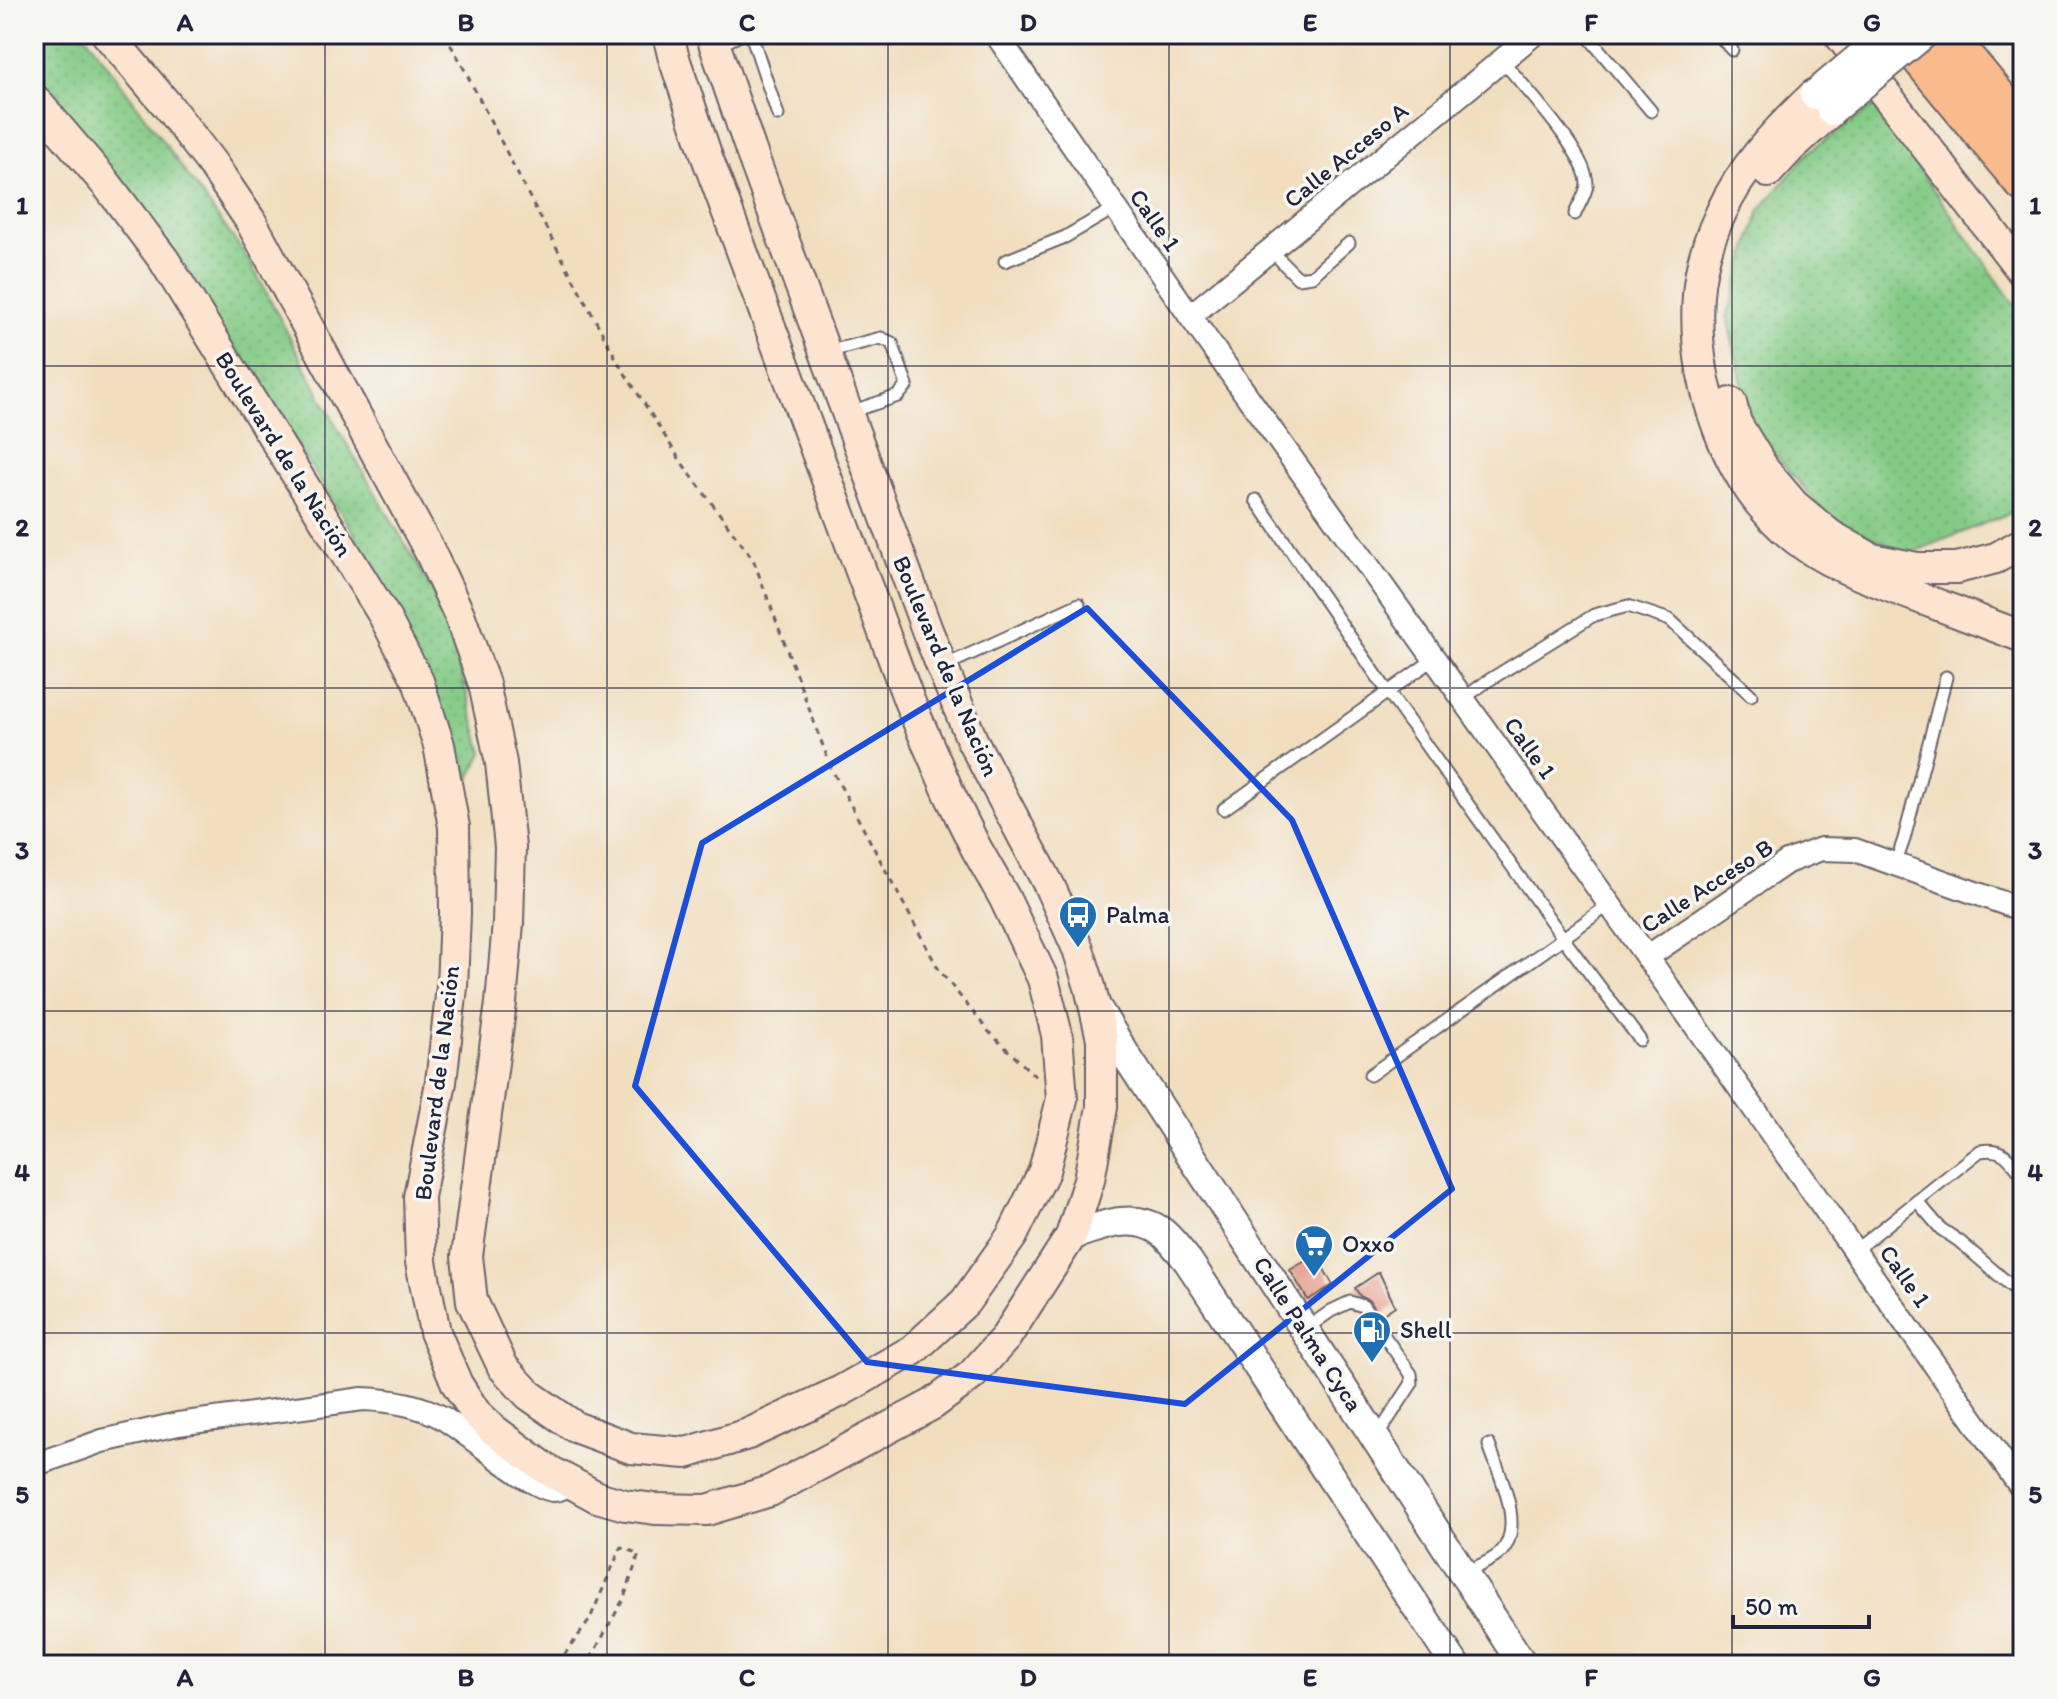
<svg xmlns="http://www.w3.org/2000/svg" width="2057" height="1699" font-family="Itim,sans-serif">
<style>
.grass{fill:url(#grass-dots);stroke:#527660;stroke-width:2}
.building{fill:#e79380}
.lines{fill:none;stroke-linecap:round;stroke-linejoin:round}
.service-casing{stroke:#6a6469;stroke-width:15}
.minor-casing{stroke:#6a6469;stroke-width:26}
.tertiary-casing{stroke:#6a6469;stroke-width:32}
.secondary-casing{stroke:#6a6469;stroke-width:34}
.trunk-casing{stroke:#6a6469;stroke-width:40}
.path{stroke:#6a6469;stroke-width:3;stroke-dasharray:6 6;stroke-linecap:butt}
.service{stroke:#fff;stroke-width:11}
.minor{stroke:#fff;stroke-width:22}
.tertiary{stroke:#fff;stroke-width:28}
.secondary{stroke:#fde4d1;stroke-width:30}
.trunk{stroke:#fabb8c;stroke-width:36}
.tertiary-bridge-casing{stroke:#6a6469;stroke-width:32;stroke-linecap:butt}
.tertiary-bridge{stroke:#fff;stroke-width:28}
.marked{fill:none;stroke:#1d4ed8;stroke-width:6;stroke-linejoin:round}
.grid{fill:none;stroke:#22223b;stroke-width:2;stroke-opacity:0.55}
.labels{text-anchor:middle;stroke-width:7;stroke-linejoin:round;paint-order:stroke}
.street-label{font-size:24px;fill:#22223b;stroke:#f6f6f2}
.poi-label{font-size:24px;fill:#22223b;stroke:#f6f6f2;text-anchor:start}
.neatline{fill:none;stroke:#22223b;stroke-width:3}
.grid-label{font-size:26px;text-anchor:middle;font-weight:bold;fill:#22223b}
</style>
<defs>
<pattern id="grass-dots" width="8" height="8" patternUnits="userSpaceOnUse" patternTransform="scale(2)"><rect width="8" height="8" fill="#83ca85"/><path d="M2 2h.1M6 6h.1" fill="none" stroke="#71ad74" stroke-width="1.8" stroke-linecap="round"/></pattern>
</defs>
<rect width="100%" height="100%" fill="#f6f6f2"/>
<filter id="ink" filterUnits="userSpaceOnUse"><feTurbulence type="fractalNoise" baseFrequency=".0125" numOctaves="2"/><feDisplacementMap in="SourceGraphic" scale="16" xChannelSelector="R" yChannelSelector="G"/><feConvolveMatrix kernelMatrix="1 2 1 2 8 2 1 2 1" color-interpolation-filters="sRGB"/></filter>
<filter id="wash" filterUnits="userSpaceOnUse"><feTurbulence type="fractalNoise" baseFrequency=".006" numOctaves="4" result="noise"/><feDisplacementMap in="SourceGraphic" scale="32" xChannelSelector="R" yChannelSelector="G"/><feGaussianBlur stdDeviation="1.8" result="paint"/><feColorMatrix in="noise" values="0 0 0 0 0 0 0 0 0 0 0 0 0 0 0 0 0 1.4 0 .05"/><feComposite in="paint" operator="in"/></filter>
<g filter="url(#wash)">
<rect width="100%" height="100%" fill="#f1debf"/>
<g class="grass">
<path d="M 34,34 L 85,34 L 249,260 L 337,427 L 443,609 L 483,753 L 466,786 L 354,533 L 157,231 L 34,96 Z"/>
<path d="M 1875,106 L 2023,317 L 2023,502 L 2020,509 L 1909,554 L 1828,517 L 1752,427 L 1727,317 L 1760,210 L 1810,151 Z"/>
</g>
<g id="blocks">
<g class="building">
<path d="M 1316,1255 L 1333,1285 L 1308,1300 L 1290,1270 Z"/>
<path d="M 1379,1272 L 1395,1306 L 1380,1316 L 1370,1301 L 1360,1296 L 1355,1288 Z"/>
</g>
</g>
</g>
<g filter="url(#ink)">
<use href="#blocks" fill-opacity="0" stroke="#6a6469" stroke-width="2"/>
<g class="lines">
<defs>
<g id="service">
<path d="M 751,34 L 778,115"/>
<path d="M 1586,34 L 1651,111"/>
<path d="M 1718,34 L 1732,50"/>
<path d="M 717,46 L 742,34"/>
<path d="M 1502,60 C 1523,86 1588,154 1587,185 C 1586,194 1578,206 1575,214"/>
<path d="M 1272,250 L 1283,263 L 1298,278 L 1312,276 L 1349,243"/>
<path d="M 1005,261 L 1065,237 L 1115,208"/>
<path d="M 826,352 L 881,338 L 892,343 L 907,385 L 898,396 L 850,412"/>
<path d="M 1434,659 L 1388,692 L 1563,938 L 1610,904"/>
<path d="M 942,667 L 1079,604"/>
<path d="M 1463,699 L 1486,682 L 1594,615 L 1628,606 L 1670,620 L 1751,695"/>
<path d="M 1224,809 L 1388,692 L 1256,500"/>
<path d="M 1895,865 L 1904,839 L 1946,677"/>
<path d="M 1370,1075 L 1563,938 L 1640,1040"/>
<path d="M 1917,1201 L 1941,1229 L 1959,1241 L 2023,1296"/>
<path d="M 1854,1251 L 1980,1151 C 2005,1147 2009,1159 2023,1176"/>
<path d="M 1307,1328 L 1331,1311 L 1350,1302 L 1363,1306 L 1411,1374 L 1412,1383 L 1376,1438"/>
<path d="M 1465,1573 C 1475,1567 1490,1562 1499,1554 C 1527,1529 1499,1474 1489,1445"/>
</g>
<g id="minor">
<path d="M 996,34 L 1190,316 L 1647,957 L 2023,1490"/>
<path d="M 1190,316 L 1534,34"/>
<path d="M 1647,957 L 1787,862 L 1821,849 L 1855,850 L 2023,910"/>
<path d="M 34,1465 L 102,1441 L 178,1424 L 363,1399 C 390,1400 417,1404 441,1417 C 465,1430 532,1490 554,1490 C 561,1490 565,1486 571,1483"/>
</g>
<g id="tertiary">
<path d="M 1097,1008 L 1127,1057 L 1523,1665"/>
<path d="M 1071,1236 C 1100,1226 1135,1211 1162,1232 C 1172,1240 1180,1252 1188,1261 L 1455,1665"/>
</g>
<g id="secondary">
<path d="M 107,34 L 167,105 L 213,165 L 250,220 L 429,550 L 459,614 L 484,684 L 501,763 L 510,847 L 508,923 L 501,1003 L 467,1256 L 472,1301 L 503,1367 L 529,1395 L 575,1427 L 631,1448 L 686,1453 L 748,1434 L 841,1391 L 913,1350 L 965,1302 L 1012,1236 L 1044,1171 L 1062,1099 L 1057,1035 L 1043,979 L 1004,897 L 976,848 L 950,795 L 910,703 L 707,157 L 673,55 L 668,34"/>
<path d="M 1839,34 L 2023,272"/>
<path d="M 2022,34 L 2023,35"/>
<path d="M 1814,95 C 1778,129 1741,168 1721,213 C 1709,238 1700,267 1698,295 C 1692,381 1726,485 1796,539 C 1829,565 1866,577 1904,592 C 1944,607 1983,622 2023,637"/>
<path d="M 34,99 L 108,186 L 164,260 L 383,614 L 418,681 L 439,745 L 454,827 L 455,913 L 452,987 L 441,1082 L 419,1197 L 421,1262 L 435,1332 L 457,1384 L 475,1412 L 495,1431 L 546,1469 L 597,1497 L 625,1505 L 655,1509 L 707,1510 L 770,1491 L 933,1404 L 972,1375 L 1006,1337 L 1071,1236 L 1089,1180 L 1102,1107 L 1102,1039 L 1090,987 L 1078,949 L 1049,885 L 972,740 L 927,630 L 751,151 L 711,34"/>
<path d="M 1768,172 L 1791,147 L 1831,111"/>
<path d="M 1731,403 L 1736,423 L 1765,471 L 1794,505 L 1830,535 L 1872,559 L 1917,568 L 1957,568 L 1996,558 L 2023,543"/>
</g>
<g id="trunk">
<path d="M 1900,34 L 2023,183"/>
<path d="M 1946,34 L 2023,127"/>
</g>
</defs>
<use href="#service" class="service-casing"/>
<use href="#minor" class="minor-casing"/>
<use href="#tertiary" class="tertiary-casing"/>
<use href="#secondary" class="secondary-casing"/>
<use href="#trunk" class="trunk-casing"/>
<g class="path">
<path d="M 444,34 L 459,59 L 531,200 L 619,364 L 682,463 L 753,559 L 832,770 L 939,970 L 989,1032 L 1037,1078"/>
<path d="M 1746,34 L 1753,43 L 1763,34"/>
<path d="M 557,1665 L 589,1621 L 621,1547 L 639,1554 L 624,1598 L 587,1665"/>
</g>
<use href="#service" class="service"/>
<use href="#minor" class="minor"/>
<use href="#tertiary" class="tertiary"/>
<use href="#secondary" class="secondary"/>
<use href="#trunk" class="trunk"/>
<defs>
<g id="tertiary-bridge">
<path d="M 1814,95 L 1887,34"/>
<path d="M 1831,111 L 1924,34"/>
</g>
</defs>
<use href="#tertiary-bridge" class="tertiary-bridge-casing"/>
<use href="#tertiary-bridge" class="tertiary-bridge"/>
</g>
</g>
<path class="marked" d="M 1087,608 L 1292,820 L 1452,1189 L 1185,1404 L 867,1362 L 635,1086 L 702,843 Z"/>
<path class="grid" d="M 325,34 L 325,1665M 607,34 L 607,1665M 888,34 L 888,1665M 1169,34 L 1169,1665M 1450,34 L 1450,1665M 1732,34 L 1732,1665M 34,366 L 2023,366M 34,688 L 2023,688M 34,1011 L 2023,1011M 34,1333 L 2023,1333"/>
<defs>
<symbol id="bus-pin" viewBox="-11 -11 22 30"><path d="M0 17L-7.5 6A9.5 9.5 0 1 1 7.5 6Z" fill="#1f6fb2" stroke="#f6f6f2"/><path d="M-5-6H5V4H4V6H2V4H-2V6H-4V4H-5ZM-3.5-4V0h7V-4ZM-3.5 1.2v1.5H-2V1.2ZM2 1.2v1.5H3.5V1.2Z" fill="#fff"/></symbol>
<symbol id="supermarket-pin" viewBox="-11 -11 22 30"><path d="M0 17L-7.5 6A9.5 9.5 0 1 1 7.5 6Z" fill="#1f6fb2" stroke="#f6f6f2"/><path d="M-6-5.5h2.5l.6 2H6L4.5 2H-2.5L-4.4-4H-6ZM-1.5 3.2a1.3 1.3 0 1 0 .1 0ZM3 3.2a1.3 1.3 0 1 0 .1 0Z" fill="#fff"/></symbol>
<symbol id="fuel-pin" viewBox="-11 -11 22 30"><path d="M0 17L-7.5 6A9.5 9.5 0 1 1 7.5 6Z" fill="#1f6fb2" stroke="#f6f6f2"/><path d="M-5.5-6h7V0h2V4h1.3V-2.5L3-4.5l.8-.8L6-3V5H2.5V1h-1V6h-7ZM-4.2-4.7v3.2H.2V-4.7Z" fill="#fff"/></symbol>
</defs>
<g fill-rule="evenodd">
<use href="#bus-pin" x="1056" y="893" width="44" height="60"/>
<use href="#supermarket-pin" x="1292" y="1222" width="44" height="60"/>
<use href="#fuel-pin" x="1350" y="1308" width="44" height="60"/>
</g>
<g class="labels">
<g class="street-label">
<text transform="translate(1346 155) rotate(-39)" y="8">Calle Acceso A</text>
<text transform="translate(1155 220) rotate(55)" y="8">Calle 1</text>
<text transform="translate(284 454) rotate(58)" y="8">Boulevard de la Nación</text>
<text transform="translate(946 666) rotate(67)" y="8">Boulevard de la Nación</text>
<text transform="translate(1530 748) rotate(54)" y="8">Calle 1</text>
<text transform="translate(1707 886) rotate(-33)" y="8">Calle Acceso B</text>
<text transform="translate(437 1083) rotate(-83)" y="8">Boulevard de la Nación</text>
<text transform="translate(1905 1276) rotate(55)" y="8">Calle 1</text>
<text transform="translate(1308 1334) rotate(57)" y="8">Calle Palma Cyca</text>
</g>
<g class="poi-label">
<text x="1106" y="923">Palma</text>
<text x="1342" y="1252">Oxxo</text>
<text x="1400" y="1338">Shell</text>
</g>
</g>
<rect width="2057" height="1699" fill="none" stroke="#f6f6f2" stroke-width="88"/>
<path d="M1733 1615v12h136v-12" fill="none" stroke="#22223b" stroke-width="4"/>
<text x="1745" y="1615" font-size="24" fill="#22223b" stroke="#f6f6f2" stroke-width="6" paint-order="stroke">50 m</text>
<rect x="44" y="44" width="1969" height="1611" class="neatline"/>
<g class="grid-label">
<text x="185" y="31">A</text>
<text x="466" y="31">B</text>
<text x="747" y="31">C</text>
<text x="1028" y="31">D</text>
<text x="1310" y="31">E</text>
<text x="1591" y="31">F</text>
<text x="1872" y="31">G</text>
<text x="22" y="214">1</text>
<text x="2035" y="214">1</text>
<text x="22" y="536">2</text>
<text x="2035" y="536">2</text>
<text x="22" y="859">3</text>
<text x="2035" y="859">3</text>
<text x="22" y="1181">4</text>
<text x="2035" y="1181">4</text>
<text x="22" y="1503">5</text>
<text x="2035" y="1503">5</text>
<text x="185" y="1686">A</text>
<text x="466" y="1686">B</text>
<text x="747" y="1686">C</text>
<text x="1028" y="1686">D</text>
<text x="1310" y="1686">E</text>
<text x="1591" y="1686">F</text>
<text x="1872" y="1686">G</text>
</g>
</svg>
